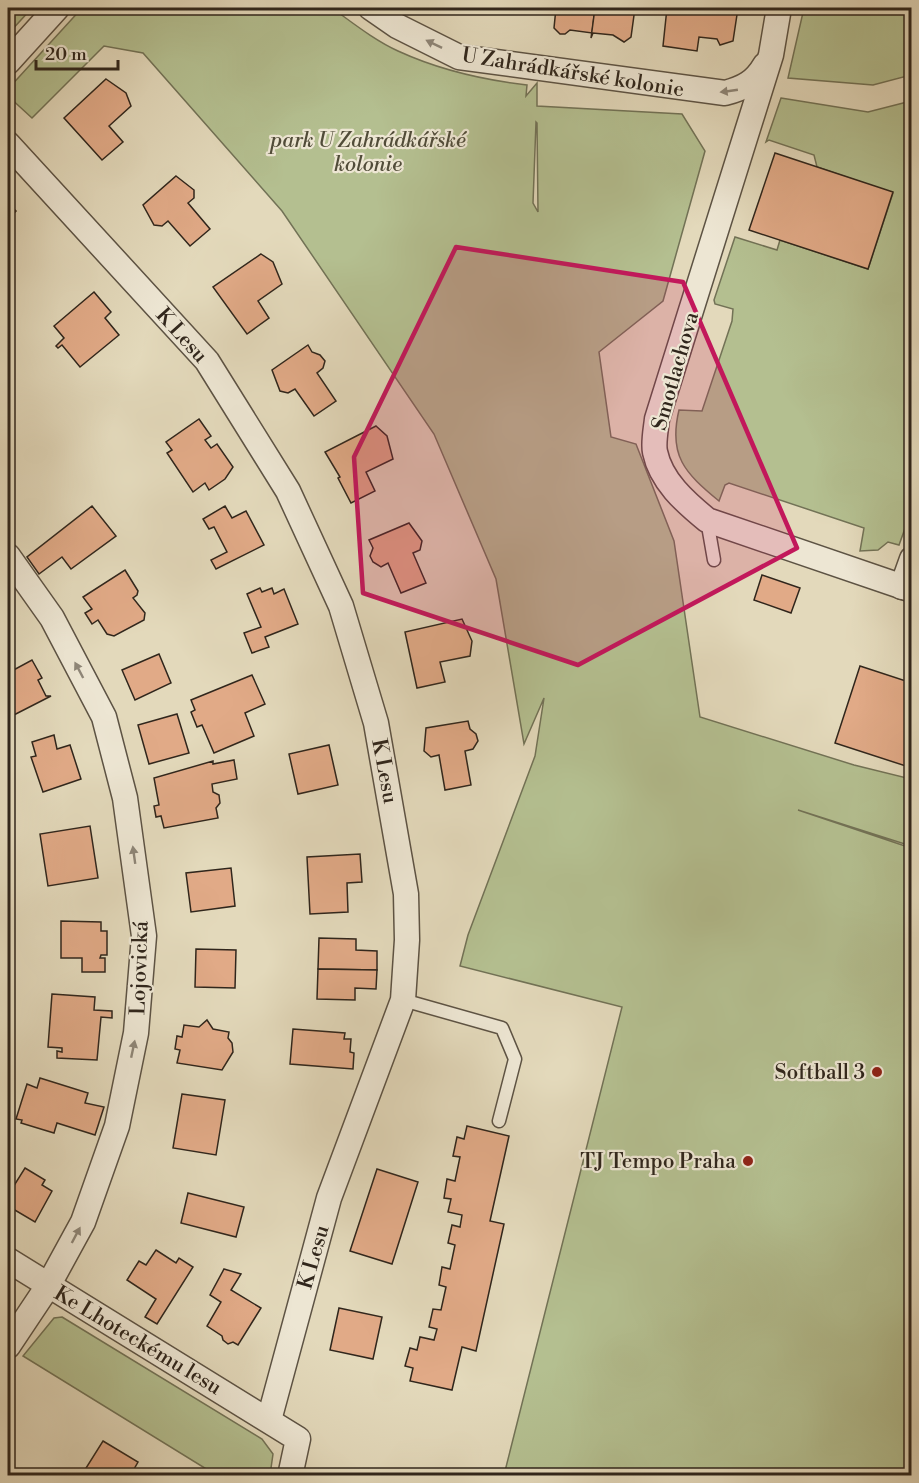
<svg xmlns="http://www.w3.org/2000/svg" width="919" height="1483" font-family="'Libre Bodoni',serif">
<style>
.green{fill:#b4bf90;stroke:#727256;stroke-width:1.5;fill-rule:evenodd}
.building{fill:#e1aa87;stroke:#30261c;stroke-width:1.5}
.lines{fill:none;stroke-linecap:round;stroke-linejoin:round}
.lane-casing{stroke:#5d5344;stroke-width:15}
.street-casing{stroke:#5d5344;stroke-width:27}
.lane{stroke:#ede6d3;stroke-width:12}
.street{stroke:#ede6d3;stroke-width:24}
.oneway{fill:#8e8678}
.marked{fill:#c2185b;fill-opacity:0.2;stroke:#c2185b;stroke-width:4.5;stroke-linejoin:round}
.poi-dot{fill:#8f2418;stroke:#ede6d3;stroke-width:2}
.labels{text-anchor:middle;stroke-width:4.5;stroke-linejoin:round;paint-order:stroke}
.street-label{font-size:21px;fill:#30261c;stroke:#ede6d3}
.park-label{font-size:21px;font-style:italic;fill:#514c39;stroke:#ede6d3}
.poi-label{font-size:21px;fill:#30261c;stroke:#ede6d3;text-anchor:end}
</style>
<rect width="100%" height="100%" fill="#e3d9bb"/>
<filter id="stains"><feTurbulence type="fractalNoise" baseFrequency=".00333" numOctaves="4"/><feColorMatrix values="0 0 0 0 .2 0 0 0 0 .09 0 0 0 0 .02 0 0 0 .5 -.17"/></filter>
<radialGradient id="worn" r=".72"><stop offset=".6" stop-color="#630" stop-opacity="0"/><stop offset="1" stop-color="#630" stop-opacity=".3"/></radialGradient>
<g class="green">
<path d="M 8,8 L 32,8 L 8,34 Z"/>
<path d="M 82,8 L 332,8 C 353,23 374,40 398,51 C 437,69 484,80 527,85 L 526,96 L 537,83 L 537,106 L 682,114 L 705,151 L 663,301 L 599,352 L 611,437 L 636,444 L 674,541 L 700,717 L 854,765 L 911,779 L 911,846 L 798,810 L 911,848 L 911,1475 L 504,1475 L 622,1007 L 460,966 L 468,935 L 535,756 L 544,698 L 524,744 L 496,579 L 434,434 L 282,211 L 143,53 L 104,46 L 32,118 L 8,96 L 8,89 ZM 536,122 L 537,123 L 538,212 L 533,203 Z"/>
<path d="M 804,8 L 911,8 L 911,75 L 873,85 L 788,78 Z"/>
<path d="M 781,98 L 868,112 L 911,101 L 912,509 L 899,545 L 888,542 L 878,550 L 860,551 L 864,528 L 729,483 L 725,485 L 719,501 C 685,473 668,456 679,410 L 702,411 L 732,321 L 733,309 L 715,304 L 714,300 L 735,237 L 777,250 L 780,240 L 868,269 L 893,193 L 817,167 L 814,155 L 769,140 L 766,142 Z"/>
<path d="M 8,1283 L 14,1302 L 8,1319 Z"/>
<path d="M 62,1317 L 262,1439 L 273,1454 L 270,1475 L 216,1475 L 23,1356 L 54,1318 Z"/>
</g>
<g class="building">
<path d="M 556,8 L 595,8 L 592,33 L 570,30 L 565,34 L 560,34 L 554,28 Z"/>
<path d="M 595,8 L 635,8 L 631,37 L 624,42 L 613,35 L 593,33 L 591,38 Z"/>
<path d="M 667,8 L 738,8 L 733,41 L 720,45 L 717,39 L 699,37 L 697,51 L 663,46 Z"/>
<path d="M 106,79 L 126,93 L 131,106 L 109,126 L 123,142 L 102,160 L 64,118 Z"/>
<path d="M 775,153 L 893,192 L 868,269 L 749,230 Z"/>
<path d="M 176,176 L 194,190 L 194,198 L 188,203 L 210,229 L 190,246 L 168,221 L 162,226 L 154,225 L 143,205 Z"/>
<path d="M 8,203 L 16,211 L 8,220 Z"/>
<path d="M 261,254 L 273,262 L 282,284 L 258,301 L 269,318 L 247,334 L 213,287 Z"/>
<path d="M 94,292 L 111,312 L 105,318 L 119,335 L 80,367 L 62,345 L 58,348 L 56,346 L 64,338 L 54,326 Z"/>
<path d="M 308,345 L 312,352 L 320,355 L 325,361 L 323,368 L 317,373 L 336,401 L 314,416 L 295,389 L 288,393 L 280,391 L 272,370 Z"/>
<path d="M 199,419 L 211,436 L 205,440 L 211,448 L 217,444 L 233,467 L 225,479 L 209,490 L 205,483 L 193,492 L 167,453 L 172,450 L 166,442 Z"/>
<path d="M 376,426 L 387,436 L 393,459 L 366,472 L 375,491 L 351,503 L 338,478 L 340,477 L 325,452 Z"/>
<path d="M 92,506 L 116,536 L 71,569 L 62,557 L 39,574 L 27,557 Z"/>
<path d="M 225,506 L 232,518 L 246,511 L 264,545 L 216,569 L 211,560 L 227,552 L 214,527 L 209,529 L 203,519 Z"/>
<path d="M 409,523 L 422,541 L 420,550 L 413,553 L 426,583 L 401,593 L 388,563 L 381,567 L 373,562 L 370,556 L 373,548 L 369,540 Z"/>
<path d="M 125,570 L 138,591 L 137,595 L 133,598 L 145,613 L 144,620 L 114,636 L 107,634 L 98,620 L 92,624 L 85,613 L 92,609 L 83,597 Z"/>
<path d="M 762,575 L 800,588 L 791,613 L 754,600 Z"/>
<path d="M 260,588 L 262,592 L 272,588 L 274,594 L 284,589 L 298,624 L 265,637 L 269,647 L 252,653 L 244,633 L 261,627 L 247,594 Z"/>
<path d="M 462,619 L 472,641 L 470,656 L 440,662 L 445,682 L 417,688 L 405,632 Z"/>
<path d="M 159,654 L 171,683 L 135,700 L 122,670 Z"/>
<path d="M 32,660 L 42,678 L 38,680 L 46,696 L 51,696 L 8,718 L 8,673 Z"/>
<path d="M 860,666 L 912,683 L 912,768 L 835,743 Z"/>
<path d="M 252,675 L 265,704 L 245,713 L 254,736 L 214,753 L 202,725 L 197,727 L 191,712 L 195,710 L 191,700 Z"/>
<path d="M 177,714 L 189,753 L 149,764 L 138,725 Z"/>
<path d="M 468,721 L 470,729 L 476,734 L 478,741 L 473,749 L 465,751 L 471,785 L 445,790 L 439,755 L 431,757 L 424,751 L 426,728 Z"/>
<path d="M 54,735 L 57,749 L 70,745 L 81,779 L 43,792 L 31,757 L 36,756 L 32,742 Z"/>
<path d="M 329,745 L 338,785 L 298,794 L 289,754 Z"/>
<path d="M 234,760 L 237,779 L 212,784 L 213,792 L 219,795 L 220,803 L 216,808 L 218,818 L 164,828 L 161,816 L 156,817 L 154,806 L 159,805 L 154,778 L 213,761 L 213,764 Z"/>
<path d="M 90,826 L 98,878 L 48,886 L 40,834 Z"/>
<path d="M 360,854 L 362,882 L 347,883 L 348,912 L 310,914 L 307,857 Z"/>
<path d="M 231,868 L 235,906 L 191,912 L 186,873 Z"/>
<path d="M 61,921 L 101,922 L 101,931 L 107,931 L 107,955 L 101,955 L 100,958 L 105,958 L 105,972 L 82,972 L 82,958 L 61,958 Z"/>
<path d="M 319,938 L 356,939 L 356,950 L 377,951 L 377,970 L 318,969 Z"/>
<path d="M 196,949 L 236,950 L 235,988 L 195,987 Z"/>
<path d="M 318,969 L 377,970 L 376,989 L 355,988 L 355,1000 L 317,999 Z"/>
<path d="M 52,994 L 95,997 L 94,1010 L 112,1011 L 112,1018 L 101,1017 L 97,1060 L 57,1058 L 57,1051 L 62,1052 L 62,1048 L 48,1047 Z"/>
<path d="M 207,1020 L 213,1029 L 229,1032 L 228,1038 L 232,1043 L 233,1052 L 222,1070 L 177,1063 L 180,1050 L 175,1049 L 177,1036 L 182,1037 L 184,1025 L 199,1027 Z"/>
<path d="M 293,1029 L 345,1033 L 344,1039 L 351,1039 L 350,1052 L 354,1053 L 353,1069 L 290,1064 Z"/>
<path d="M 40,1078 L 88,1093 L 85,1103 L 104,1107 L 95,1135 L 57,1123 L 54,1133 L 21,1123 L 22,1120 L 16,1119 L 27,1084 L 37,1088 Z"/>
<path d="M 182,1094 L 225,1100 L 216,1155 L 173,1148 Z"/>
<path d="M 467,1126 L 509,1136 L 490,1221 L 504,1224 L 476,1351 L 462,1347 L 452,1390 L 410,1381 L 413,1368 L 405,1366 L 410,1348 L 417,1350 L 420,1337 L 434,1340 L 437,1329 L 429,1327 L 433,1309 L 441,1310 L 446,1287 L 439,1285 L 442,1267 L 450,1269 L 455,1245 L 448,1243 L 452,1225 L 460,1227 L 462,1215 L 448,1212 L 451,1199 L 444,1198 L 447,1179 L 455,1181 L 460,1157 L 453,1156 L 457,1137 L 464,1139 Z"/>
<path d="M 25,1168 L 45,1180 L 42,1185 L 52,1191 L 35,1222 L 8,1206 L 8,1191 L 10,1192 Z"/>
<path d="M 377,1169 L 418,1182 L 392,1264 L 350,1251 Z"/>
<path d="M 188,1193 L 244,1207 L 236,1237 L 181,1223 Z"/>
<path d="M 156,1250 L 176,1263 L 179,1258 L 193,1267 L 157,1324 L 145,1317 L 156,1299 L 127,1280 L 139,1261 L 146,1265 Z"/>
<path d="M 224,1269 L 241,1274 L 231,1290 L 261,1308 L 238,1345 L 233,1342 L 228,1344 L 223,1340 L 222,1336 L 207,1326 L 221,1302 L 210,1295 Z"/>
<path d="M 339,1308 L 382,1317 L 373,1359 L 330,1350 Z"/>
<path d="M 103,1441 L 138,1462 L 130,1476 L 81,1476 Z"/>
</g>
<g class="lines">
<defs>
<g id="lane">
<path d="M 707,520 L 714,560"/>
<path d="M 403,1000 L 502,1028 L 515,1059 L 499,1121"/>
</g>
<g id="street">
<path d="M 371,8 L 397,26 L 459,57 L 725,93 C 744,88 755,82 765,65"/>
<path d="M 779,8 L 771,55 L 657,419 C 656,429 653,443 655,452 C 661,481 685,502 707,520 L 912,590"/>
<path d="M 8,62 L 57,8"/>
<path d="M 8,144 L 207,361 L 288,491 L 341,606 L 376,723 L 406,894 L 407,940 L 403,1000 L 329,1198 L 269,1420"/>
<path d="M 8,556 L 52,618 L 104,717 L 125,798 L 144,936 L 136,1033 L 117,1126 L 83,1222 L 48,1286 L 8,1346"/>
<path d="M 902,587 L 912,559"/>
<path d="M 8,1260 L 298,1439 L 290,1476"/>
</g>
</defs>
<use href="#lane" class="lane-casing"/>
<use href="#street" class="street-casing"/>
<use href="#lane" class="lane"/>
<use href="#street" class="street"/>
</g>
<defs><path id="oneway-solid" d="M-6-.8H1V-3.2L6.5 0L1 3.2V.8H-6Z" transform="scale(1.5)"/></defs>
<g class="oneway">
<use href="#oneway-solid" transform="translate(434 44) rotate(-154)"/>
<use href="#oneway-solid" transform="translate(729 91) rotate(172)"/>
<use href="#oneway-solid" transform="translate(79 670) rotate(-118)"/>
<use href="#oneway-solid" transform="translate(134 855) rotate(-98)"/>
<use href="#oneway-solid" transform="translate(133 1049) rotate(-78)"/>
<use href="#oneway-solid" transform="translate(76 1235) rotate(-62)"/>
</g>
<path class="marked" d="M 456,247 L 683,282 L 797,548 L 578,665 L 363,593 L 354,457 Z"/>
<g class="poi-dot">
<circle cx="877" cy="1072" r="6"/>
<circle cx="748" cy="1161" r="6"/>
</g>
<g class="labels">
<g class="street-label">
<text transform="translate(573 72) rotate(9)" y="7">U Zahrádkářské kolonie</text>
<text transform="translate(182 335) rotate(48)" y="7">K Lesu</text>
<text transform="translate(675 371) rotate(-74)" y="7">Smotlachova</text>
<text transform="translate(385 771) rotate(79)" y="7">K Lesu</text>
<text transform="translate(139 968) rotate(-88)" y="7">Lojovická</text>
<text transform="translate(313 1257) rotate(-74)" y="7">K Lesu</text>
<text transform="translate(138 1340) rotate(31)" y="7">Ke Lhoteckému lesu</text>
</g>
<g class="park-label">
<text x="368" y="147">park U Zahrádkářské<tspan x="368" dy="24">kolonie</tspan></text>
</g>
<g class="poi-label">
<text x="865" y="1079">Softball 3</text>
<text x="736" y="1168">TJ Tempo Praha</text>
</g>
</g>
<rect width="919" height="1483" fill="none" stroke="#e3d9bb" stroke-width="30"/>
<rect x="9" y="9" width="901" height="1465" fill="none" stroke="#30261c" stroke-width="3"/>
<rect x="15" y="15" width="889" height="1453" fill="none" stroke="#30261c" stroke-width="1.5"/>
<path d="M36 60v9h82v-9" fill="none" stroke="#30261c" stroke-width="3"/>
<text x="45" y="60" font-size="18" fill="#30261c" stroke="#ede6d3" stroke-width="4.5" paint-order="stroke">20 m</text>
<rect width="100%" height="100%" filter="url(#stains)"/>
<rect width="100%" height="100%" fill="url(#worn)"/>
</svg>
